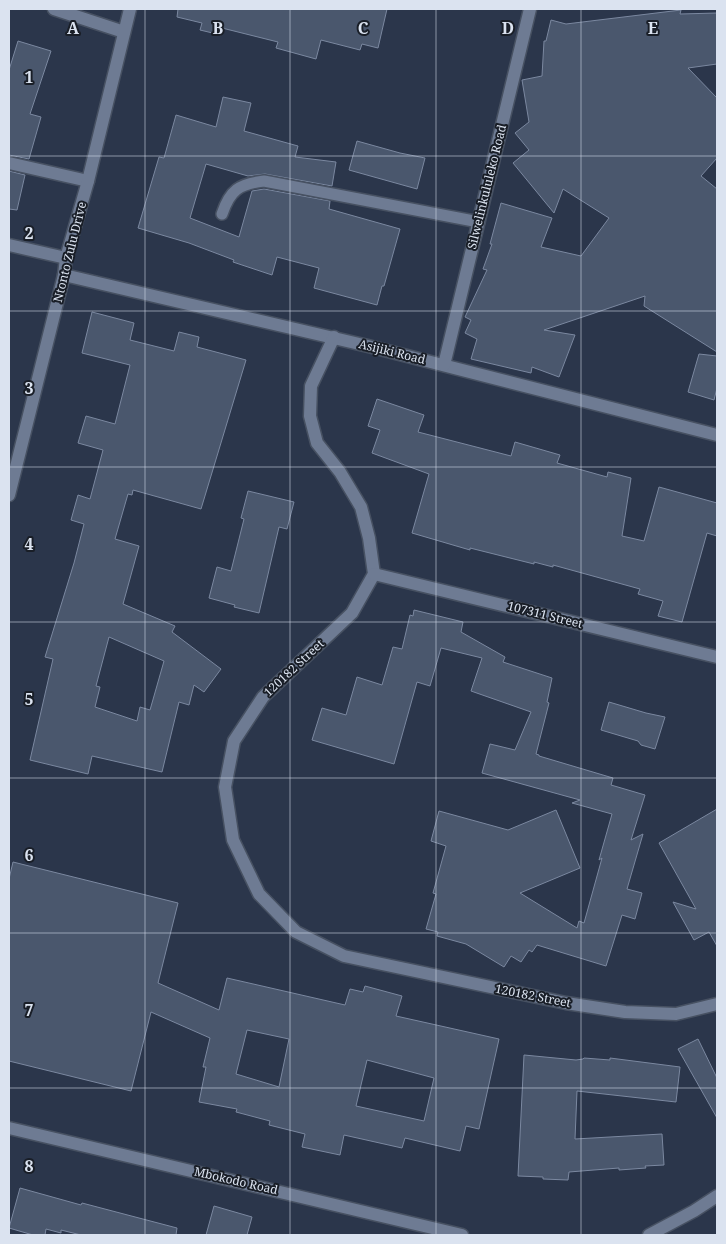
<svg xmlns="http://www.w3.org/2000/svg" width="726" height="1244" font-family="'Noto Serif',serif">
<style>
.building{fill:#4a576d;stroke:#7b88a0;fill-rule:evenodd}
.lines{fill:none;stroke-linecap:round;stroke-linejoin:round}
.service-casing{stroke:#475162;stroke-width:14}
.minor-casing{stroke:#475162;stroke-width:15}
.service{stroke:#6e7b93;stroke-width:11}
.minor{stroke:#6e7b93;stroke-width:12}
.grid{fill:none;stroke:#dbe3f0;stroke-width:1;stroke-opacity:0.55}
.labels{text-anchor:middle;stroke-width:4;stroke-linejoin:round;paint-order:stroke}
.street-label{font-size:12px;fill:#dbe3f0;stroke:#191e27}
.grid-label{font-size:16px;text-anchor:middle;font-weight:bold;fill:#dbe3f0;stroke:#191e27;stroke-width:4;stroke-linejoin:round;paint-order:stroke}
</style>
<rect width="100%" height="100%" fill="#2b364b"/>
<g class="building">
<path d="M 178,9 L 387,9 L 378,48 L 362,44 L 360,50 L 321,40 L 316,59 L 276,48 L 278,42 L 222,28 L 221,35 L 200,30 L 202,23 L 177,17 Z"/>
<path d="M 681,10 L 680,14 L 717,13 L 717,64 L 688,68 L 717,98 L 717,158 L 701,176 L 717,189 L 717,352 L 644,306 L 645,296 L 544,330 L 575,335 L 559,377 L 532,367 L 531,373 L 471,359 L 477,339 L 465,333 L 471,320 L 465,317 L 487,270 L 483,269 L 492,244 L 490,244 L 501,203 L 552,218 L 541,247 L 581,256 L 609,218 L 563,189 L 554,213 L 513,163 L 529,150 L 515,133 L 529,122 L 522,80 L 542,76 L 544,41 L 546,41 L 551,20 L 566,24 Z"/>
<path d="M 18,41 L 51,51 L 30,114 L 41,117 L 29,159 L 9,155 L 9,70 Z"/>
<path d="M 223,97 L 251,103 L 244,131 L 298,146 L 295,157 L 336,162 L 332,186 L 265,174 L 248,176 L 206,164 L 190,218 L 239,237 L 252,191 L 264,189 L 330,201 L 329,209 L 400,229 L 384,286 L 382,286 L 377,305 L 314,288 L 319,268 L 277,257 L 272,275 L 233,262 L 234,260 L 189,243 L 138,228 L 159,157 L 164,158 L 176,115 L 216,127 Z"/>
<path d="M 357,141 L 400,153 L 425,158 L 417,189 L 349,170 Z"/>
<path d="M 9,171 L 25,175 L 17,210 L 9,209 Z"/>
<path d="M 92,312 L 134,323 L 130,340 L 174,351 L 179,332 L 199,337 L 197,347 L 246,360 L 201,509 L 133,490 L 132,495 L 128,494 L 115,539 L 139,546 L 123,604 L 175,626 L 172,632 L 221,669 L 204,692 L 194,685 L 189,705 L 179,702 L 162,772 L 92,756 L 88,774 L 30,760 L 53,659 L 45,657 L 74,563 L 84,524 L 71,520 L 78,495 L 90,499 L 103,450 L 78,443 L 86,416 L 115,424 L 130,365 L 82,353 ZM 109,637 L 164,661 L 150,710 L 140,707 L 137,721 L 95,707 L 100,687 L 96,686 Z"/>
<path d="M 699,354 L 717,356 L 717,388 L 714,400 L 688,392 Z"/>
<path d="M 377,399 L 424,415 L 418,432 L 511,456 L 515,442 L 560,455 L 557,463 L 607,477 L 608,472 L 631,478 L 622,536 L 644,541 L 659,487 L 717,503 L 717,536 L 707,533 L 682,622 L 658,616 L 663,601 L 638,594 L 640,589 L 553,565 L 553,567 L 534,562 L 534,564 L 470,548 L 470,550 L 412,533 L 429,474 L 372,453 L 380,430 L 368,426 Z"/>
<path d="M 248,491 L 294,502 L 287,529 L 279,527 L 259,613 L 234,607 L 235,605 L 209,598 L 217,567 L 231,571 L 244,519 L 241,518 Z"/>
<path d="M 414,610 L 463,622 L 461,632 L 505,657 L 503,662 L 552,678 L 547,702 L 549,703 L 536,754 L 539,755 L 539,756 L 613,778 L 611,785 L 645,795 L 631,840 L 643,834 L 627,889 L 642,893 L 635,919 L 622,915 L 606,966 L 537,945 L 532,952 L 529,950 L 521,962 L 511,956 L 504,967 L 466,944 L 437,936 L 438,932 L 426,929 L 436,894 L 433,893 L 446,846 L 431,841 L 439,811 L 508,830 L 556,810 L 580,868 L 520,893 L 577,928 L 579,921 L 584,923 L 602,858 L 599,860 L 612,814 L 572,803 L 580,800 L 482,773 L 490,744 L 515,750 L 531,712 L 471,691 L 482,658 L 441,648 L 430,686 L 417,682 L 394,764 L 312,740 L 322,708 L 346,715 L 357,677 L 382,685 L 393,647 L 402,649 L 410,615 L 413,616 Z"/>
<path d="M 609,702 L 646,713 L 665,717 L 655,749 L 641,745 L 638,741 L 601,730 Z"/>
<path d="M 717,809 L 717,946 L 709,932 L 694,940 L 673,902 L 696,909 L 659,843 Z"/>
<path d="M 13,862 L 178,903 L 158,983 L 219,1010 L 227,978 L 345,1005 L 350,989 L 363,992 L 365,986 L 402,996 L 396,1016 L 499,1039 L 479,1129 L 466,1126 L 460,1151 L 405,1138 L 402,1148 L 344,1135 L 340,1155 L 302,1147 L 305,1134 L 269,1125 L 270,1121 L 236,1112 L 237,1109 L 199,1102 L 206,1067 L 203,1067 L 210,1038 L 151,1012 L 131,1091 L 9,1061 L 9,879 ZM 247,1030 L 289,1039 L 279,1087 L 236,1074 ZM 367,1060 L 434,1078 L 424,1121 L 356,1106 Z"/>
<path d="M 698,1039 L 717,1078 L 717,1118 L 678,1049 Z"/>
<path d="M 524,1055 L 576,1060 L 583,1059 L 584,1058 L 610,1060 L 610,1058 L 680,1067 L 676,1102 L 577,1091 L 575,1139 L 662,1134 L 664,1165 L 645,1166 L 646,1168 L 619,1170 L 619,1168 L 569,1172 L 568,1180 L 543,1179 L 543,1177 L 518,1176 Z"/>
<path d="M 20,1188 L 81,1205 L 82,1203 L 177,1228 L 176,1235 L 81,1235 L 61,1230 L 61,1233 L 46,1229 L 45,1235 L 33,1235 L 9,1228 Z"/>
<path d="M 214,1206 L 252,1217 L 247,1235 L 206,1235 Z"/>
</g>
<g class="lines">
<defs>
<path id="service" d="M 222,214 C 230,190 239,184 264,181 L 479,222"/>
<g id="minor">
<path d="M 54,9 L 124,32"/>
<path d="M 9,163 L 88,181"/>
<path d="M 9,245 L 66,258"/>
<path d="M 64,275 L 368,346 L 717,435"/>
<path d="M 334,337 L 311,386 L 310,416 L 317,443 L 340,472 L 361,507 L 369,538 L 374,574 L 352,613 L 263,697 L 234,741 L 225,787 L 233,840 L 259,894 L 296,932 L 344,956 L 566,1003 L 625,1012 L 676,1014 L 717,1004"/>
<path d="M 444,365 L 530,9"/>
<path d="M 9,495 L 64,275 L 66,258 L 88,181 L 130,9"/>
<path d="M 374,574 L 717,657"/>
<path d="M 9,1128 L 462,1235"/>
<path d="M 649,1235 L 694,1211 L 717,1196"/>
</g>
</defs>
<use href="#service" class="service-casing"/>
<use href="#minor" class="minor-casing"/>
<use href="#service" class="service"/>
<use href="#minor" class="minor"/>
</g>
<path class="grid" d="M 145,9 L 145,1235M 290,9 L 290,1235M 436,9 L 436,1235M 581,9 L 581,1235M 9,156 L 717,156M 9,311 L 717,311M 9,467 L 717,467M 9,622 L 717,622M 9,778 L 717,778M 9,933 L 717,933M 9,1088 L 717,1088"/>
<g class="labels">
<g class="street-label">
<text transform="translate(487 187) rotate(-76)" y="4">Silwelinkululeko Road</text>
<text transform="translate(70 252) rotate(-76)" y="4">Ntonto Zulu Drive</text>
<text transform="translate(392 352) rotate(14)" y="4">Asijiki Road</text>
<text transform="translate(545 615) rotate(14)" y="4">107311 Street</text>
<text transform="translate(294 668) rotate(-43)" y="4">120182 Street</text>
<text transform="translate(533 996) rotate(11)" y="4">120182 Street</text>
<text transform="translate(236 1181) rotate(13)" y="4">Mbokodo Road</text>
</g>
</g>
<g class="grid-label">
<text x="73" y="34">A</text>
<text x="218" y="34">B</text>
<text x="363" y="34">C</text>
<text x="508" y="34">D</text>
<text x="653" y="34">E</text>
<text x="29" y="83">1</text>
<text x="29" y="239">2</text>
<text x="29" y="394">3</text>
<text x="29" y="550">4</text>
<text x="29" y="705">5</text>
<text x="29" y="861">6</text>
<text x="29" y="1016">7</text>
<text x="29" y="1172">8</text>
</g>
<rect width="726" height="1244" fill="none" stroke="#dbe3f0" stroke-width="20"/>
</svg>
